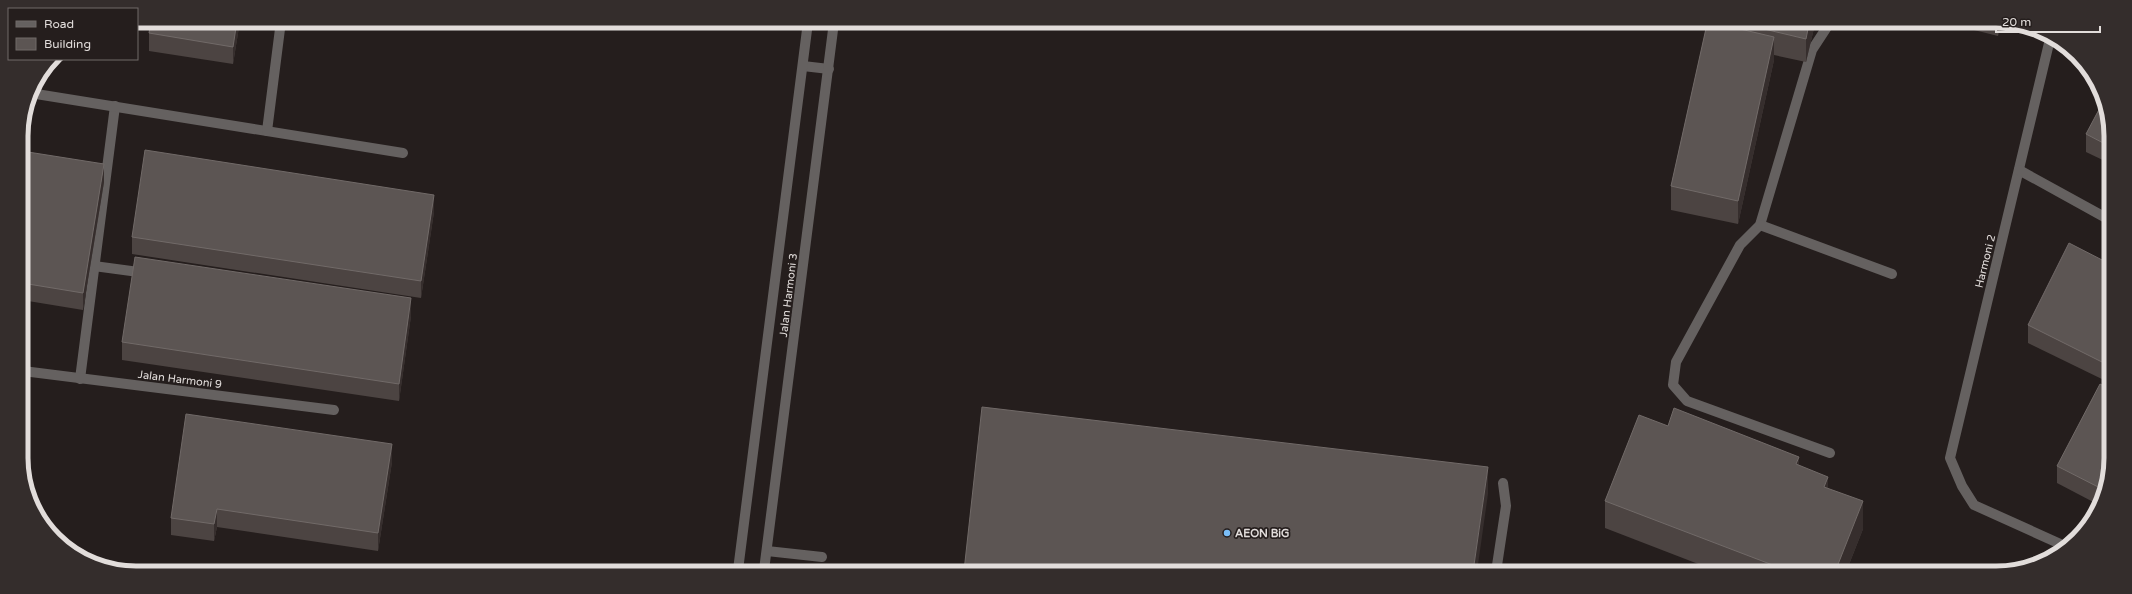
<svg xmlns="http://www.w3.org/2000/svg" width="2132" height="594" font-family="'Varela Round',sans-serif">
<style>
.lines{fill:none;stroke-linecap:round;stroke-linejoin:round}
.lane{stroke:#656160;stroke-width:10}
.street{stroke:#656160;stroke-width:10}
.wall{fill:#4c4442}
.shaded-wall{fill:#362e2d}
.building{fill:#5c5553;stroke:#716a68}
.poi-dot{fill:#7abef8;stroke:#251e1d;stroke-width:1.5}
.labels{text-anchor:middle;stroke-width:3.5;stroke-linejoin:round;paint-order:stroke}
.street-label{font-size:11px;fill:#e2dddb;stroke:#251e1d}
.poi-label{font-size:11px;font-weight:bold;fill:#e2dddb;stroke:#251e1d;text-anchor:start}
.rim{fill:none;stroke:#e2dddb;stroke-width:5}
</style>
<rect width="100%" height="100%" fill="#251e1d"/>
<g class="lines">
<g class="lane">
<path d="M 1829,24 L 1812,50 L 1760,225 L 1740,245 L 1676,362 L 1673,385 L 1687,401 L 1830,453"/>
<path d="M 1760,225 L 1892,274"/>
<path d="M 94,266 L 146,273"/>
<path d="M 80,379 L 115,106"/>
<path d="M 767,551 L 822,557"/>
<path d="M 1496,572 L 1506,506 L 1503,483"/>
</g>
<g class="street">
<path d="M 2050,39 L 1950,458 L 1962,486 L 1974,505 L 2067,547"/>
<path d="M 803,66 L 829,69"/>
<path d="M 30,93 L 403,153"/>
<path d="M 267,131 L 281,21"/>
<path d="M 2019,170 L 2108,219"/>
<path d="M 23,371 L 334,410"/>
<path d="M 738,570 L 808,22"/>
<path d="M 764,570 L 834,22"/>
</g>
</g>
<g class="wall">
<path d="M 151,21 L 240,21 L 233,64 L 149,51 L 149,33 Z"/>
<path d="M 1707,24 L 1815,24 L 1806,62 L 1774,55 L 1774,60 L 1738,224 L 1671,210 L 1671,186 Z"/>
<path d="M 1974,25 L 2001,25 L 1998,36 L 1974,30 Z"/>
<path d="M 2109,113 L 2109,163 L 2086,152 L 2086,134 Z"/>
<path d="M 104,182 L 83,310 L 22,300 L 22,188 Z"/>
<path d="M 434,212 L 421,298 L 132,254 L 132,237 Z"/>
<path d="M 2108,263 L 2108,382 L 2028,343 L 2028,325 Z"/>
<path d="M 411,316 L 399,401 L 122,360 L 122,342 Z"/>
<path d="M 1668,426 L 1799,465 L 1828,488 L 1863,529 L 1846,572 L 1719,572 L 1605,528 L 1605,501 Z"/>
<path d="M 392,462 L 378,551 L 217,527 L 214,541 L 171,535 L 171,518 Z"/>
<path d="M 2057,466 L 2107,488 L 2099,505 L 2057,483 Z"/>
</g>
<g class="shaded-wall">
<path d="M 237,21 L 240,21 L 233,64 L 233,47 Z"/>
<path d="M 1809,24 L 1815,24 L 1806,62 L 1806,39 Z"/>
<path d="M 1998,25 L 2001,25 L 1998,36 Z"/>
<path d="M 1774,37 L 1774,60 L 1738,224 L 1738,201 Z"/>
<path d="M 104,164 L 104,182 L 83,310 L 83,293 Z"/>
<path d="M 434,195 L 434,212 L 421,298 L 421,281 Z"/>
<path d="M 411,298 L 411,316 L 399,401 L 399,384 Z"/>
<path d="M 392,444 L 392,462 L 378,551 L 378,533 Z"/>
<path d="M 1799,457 L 1799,484 L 1796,464 Z"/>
<path d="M 1488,467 L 1488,494 L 1477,572 L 1473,572 Z"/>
<path d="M 1828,477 L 1828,504 L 1824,487 Z"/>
<path d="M 1863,501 L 1863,529 L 1846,572 L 1835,572 Z"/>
<path d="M 217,509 L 217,527 L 214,541 L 214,524 Z"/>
</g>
<g class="building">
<path d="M 151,21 L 237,21 L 233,47 L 149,33 Z"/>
<path d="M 1707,24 L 1719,24 L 1774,37 L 1738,201 L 1671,186 Z"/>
<path d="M 1743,24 L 1809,24 L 1806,39 Z"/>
<path d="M 2103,102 L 2109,113 L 2109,146 L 2086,134 Z"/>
<path d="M 145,150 L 434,195 L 421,281 L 132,237 Z"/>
<path d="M 28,152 L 104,164 L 83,293 L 22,283 L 22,188 Z"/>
<path d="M 2069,243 L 2108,263 L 2108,365 L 2028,325 Z"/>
<path d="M 135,257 L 411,298 L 399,384 L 122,342 Z"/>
<path d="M 2100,384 L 2108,388 L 2107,488 L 2106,491 L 2057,466 Z"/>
<path d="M 982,407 L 1488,467 L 1473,572 L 964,571 Z"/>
<path d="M 1674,408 L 1799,457 L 1796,464 L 1828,477 L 1824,487 L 1863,501 L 1835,572 L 1791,572 L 1605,501 L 1639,415 L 1668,426 Z"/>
<path d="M 186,414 L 392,444 L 378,533 L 217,509 L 214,524 L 171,518 Z"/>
</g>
<circle class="poi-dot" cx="1227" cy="533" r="4"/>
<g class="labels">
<g class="street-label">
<text transform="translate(1985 261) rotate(-76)" y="4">Harmoni 2</text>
<text transform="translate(788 295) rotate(-83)" y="4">Jalan Harmoni 3</text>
<text transform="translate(180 379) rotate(7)" y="4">Jalan Harmoni 9</text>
</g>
<g class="poi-label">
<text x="1235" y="537">AEON BiG</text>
</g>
</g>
<path d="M0 0H2132V594H0ZM136 28H1996A108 108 0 0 1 2104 136V458A108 108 0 0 1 1996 566H136A108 108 0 0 1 28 458V136A108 108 0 0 1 136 28Z" fill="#342d2c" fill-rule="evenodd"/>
<path class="rim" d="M136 28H1996A108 108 0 0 1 2104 136V458A108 108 0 0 1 1996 566H136A108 108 0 0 1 28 458V136A108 108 0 0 1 136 28Z"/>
<rect x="8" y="8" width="130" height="52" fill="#251e1d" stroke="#716a69"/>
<rect x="16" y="21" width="20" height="6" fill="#656160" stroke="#716a69"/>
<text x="44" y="28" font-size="12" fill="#e2dddb">Road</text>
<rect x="16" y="38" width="20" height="12" fill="#5c5553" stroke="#716a69"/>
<text x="44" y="48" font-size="12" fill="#e2dddb">Building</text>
<path d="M1996 26v6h104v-6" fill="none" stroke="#e2dddb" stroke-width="2"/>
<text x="2002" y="26" font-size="12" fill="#e2dddb" stroke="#251e1d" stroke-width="3" paint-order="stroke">20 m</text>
</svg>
